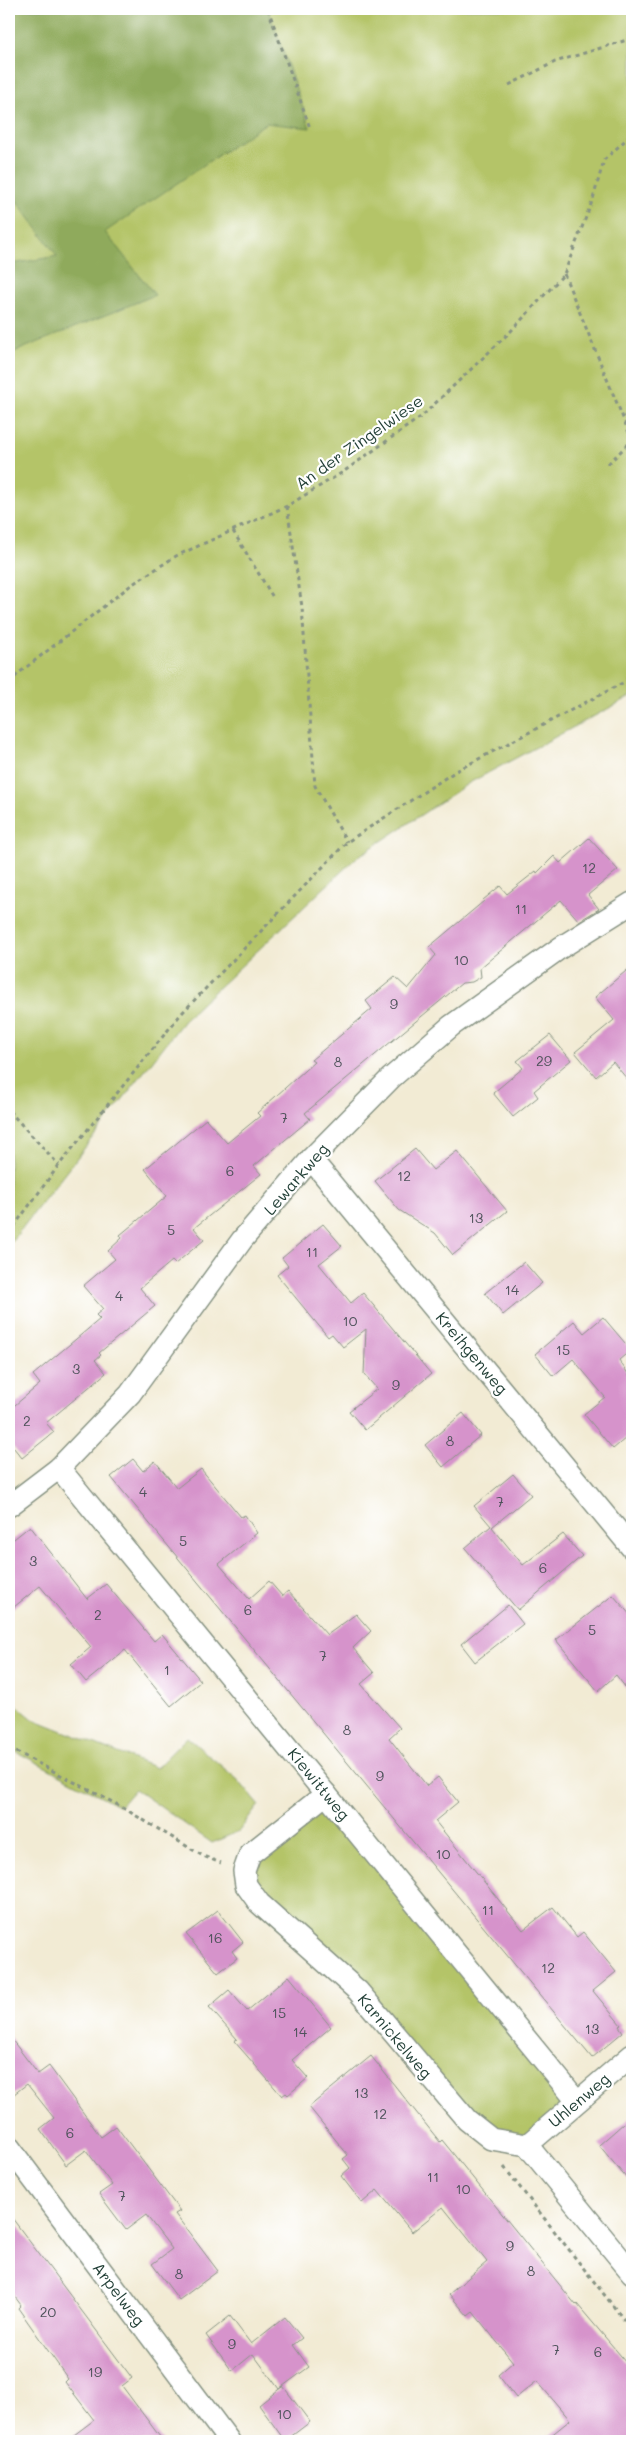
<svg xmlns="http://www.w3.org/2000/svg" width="641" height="2450" font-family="Mali,sans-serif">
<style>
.green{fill:#b4c467;stroke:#6a804e}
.forest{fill:#8faa5c;stroke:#577448}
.building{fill:#d693cb}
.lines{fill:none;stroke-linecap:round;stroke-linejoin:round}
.street-casing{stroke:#889484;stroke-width:24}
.path{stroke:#889484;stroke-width:3;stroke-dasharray:4 4;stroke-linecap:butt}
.street{stroke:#fff;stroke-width:21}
.labels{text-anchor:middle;stroke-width:4.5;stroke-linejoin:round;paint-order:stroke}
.number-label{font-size:14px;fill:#4d525a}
.street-label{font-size:16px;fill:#1f3d34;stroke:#fff}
</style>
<rect width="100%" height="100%" fill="#fff"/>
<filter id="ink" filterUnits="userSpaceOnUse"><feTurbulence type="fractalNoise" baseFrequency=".02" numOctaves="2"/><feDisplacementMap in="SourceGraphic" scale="10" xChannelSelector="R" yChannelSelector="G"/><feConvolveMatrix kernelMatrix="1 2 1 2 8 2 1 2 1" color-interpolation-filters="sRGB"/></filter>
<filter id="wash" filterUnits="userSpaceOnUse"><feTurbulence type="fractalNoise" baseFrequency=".0096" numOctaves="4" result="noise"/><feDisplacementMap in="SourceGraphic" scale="20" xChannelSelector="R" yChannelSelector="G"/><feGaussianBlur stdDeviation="1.12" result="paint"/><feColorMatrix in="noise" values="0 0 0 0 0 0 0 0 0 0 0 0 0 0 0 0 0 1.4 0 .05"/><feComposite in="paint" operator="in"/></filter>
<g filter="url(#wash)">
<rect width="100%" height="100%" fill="#f2ebd4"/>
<g class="green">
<path d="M 9,9 L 632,9 L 632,696 L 469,783 L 356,858 L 186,1018 L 9,1245 Z"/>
<path d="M 9,1699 L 33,1719 L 156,1768 L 187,1737 L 238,1780 L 259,1805 L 239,1831 L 212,1843 L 135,1789 L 120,1806 L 9,1748 Z"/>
<path d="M 326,1794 L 577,2101 L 527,2145 L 491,2139 L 358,1991 L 259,1903 L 250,1854 Z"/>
</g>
<path class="forest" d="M 9,9 L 268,9 L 310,128 L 266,123 L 105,232 L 155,295 L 9,354 L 9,267 L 12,264 L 57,256 L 9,190 Z"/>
<g id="blocks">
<g class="building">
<path d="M 589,838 L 618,870 L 588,895 L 599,909 L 579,921 L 561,900 L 480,968 L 481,977 L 472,982 L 462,983 L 305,1113 L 310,1119 L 254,1166 L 261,1174 L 194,1228 L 204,1240 L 175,1264 L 172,1261 L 140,1288 L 155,1306 L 99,1353 L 101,1355 L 95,1360 L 106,1373 L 46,1423 L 54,1432 L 22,1458 L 9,1442 L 9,1410 L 40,1384 L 33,1375 L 100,1319 L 96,1315 L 103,1309 L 83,1286 L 115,1259 L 108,1251 L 122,1238 L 120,1235 L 167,1196 L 145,1169 L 206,1119 L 227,1143 L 260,1116 L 257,1113 L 314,1062 L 311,1060 L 372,1009 L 366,1001 L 395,977 L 408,989 L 436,955 L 429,947 L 484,901 L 483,900 L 500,886 L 507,894 L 536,871 L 537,873 L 554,856 L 560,863 Z"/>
<path d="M 632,966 L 632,1085 L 613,1062 L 596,1077 L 575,1052 L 614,1020 L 595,997 Z"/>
<path d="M 550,1035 L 571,1060 L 534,1091 L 538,1097 L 513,1117 L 493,1093 L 523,1068 L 517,1061 Z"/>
<path d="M 415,1149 L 433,1170 L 457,1151 L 507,1211 L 453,1255 L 435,1233 L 399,1210 L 375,1181 Z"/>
<path d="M 323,1224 L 342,1246 L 319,1264 L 351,1303 L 363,1293 L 431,1374 L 365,1430 L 349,1411 L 377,1389 L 364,1374 L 366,1329 L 343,1347 L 332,1334 L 328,1337 L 277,1275 L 288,1266 L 282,1258 Z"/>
<path d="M 524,1262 L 542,1283 L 503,1315 L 485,1293 Z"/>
<path d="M 603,1317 L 631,1350 L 619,1360 L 632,1380 L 632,1433 L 613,1449 L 584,1414 L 605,1397 L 573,1359 L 553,1376 L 535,1354 L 574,1321 L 584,1333 Z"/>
<path d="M 463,1413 L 481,1435 L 443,1467 L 425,1445 Z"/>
<path d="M 133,1459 L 143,1471 L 155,1461 L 177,1488 L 201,1469 L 241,1517 L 245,1515 L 257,1533 L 219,1564 L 249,1599 L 269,1581 L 282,1596 L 288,1591 L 327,1635 L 356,1614 L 371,1631 L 353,1648 L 374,1673 L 361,1684 L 400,1728 L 389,1738 L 427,1786 L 438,1777 L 458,1802 L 435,1821 L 523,1930 L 553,1907 L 577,1937 L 583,1932 L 616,1972 L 593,1991 L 621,2025 L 619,2026 L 623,2032 L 592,2058 L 111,1477 Z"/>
<path d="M 513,1474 L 531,1495 L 492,1527 L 523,1565 L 563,1534 L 582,1556 L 518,1610 L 465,1548 L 491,1526 L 474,1506 Z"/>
<path d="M 30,1526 L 87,1599 L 106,1584 L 154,1641 L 162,1634 L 201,1681 L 171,1706 L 125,1650 L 86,1682 L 71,1664 L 91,1647 L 40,1586 L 9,1611 L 9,1543 Z"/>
<path d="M 613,1595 L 632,1617 L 632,1696 L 616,1675 L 598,1691 L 556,1640 Z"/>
<path d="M 508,1605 L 523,1624 L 475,1662 L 461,1644 Z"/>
<path d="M 218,1910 L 243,1942 L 232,1951 L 237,1958 L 218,1973 L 186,1934 Z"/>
<path d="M 289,1976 L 331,2027 L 292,2060 L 308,2078 L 288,2095 L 286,2093 L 282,2096 L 234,2041 L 237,2039 L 209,2007 L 229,1990 L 247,2011 Z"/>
<path d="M 9,2036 L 38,2074 L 49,2066 L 101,2137 L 116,2126 L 180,2211 L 175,2214 L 218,2271 L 179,2300 L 152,2264 L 172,2249 L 146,2215 L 126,2230 L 99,2194 L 112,2185 L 86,2150 L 66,2165 L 40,2129 L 54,2118 L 27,2084 L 9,2098 Z"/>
<path d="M 371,2056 L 440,2142 L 442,2140 L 576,2305 L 577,2304 L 632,2369 L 632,2441 L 544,2441 L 570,2420 L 537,2381 L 516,2398 L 498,2375 L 513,2362 L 473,2312 L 468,2316 L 449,2294 L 487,2262 L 443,2207 L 412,2232 L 377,2190 L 362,2203 L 341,2176 L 350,2168 L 343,2159 L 348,2155 L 309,2107 Z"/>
<path d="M 632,2116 L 632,2185 L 599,2145 Z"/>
<path d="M 9,2214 L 132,2378 L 122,2386 L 163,2441 L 66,2441 L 94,2420 L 65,2382 L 68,2379 L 18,2308 L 21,2305 L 9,2289 Z"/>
<path d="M 230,2316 L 251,2344 L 285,2317 L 302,2338 L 293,2345 L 309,2367 L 279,2389 L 253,2354 L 232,2371 L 206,2335 Z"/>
<path d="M 283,2386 L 310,2422 L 285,2441 L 259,2405 Z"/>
</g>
</g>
</g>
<g filter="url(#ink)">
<use href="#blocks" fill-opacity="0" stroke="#889484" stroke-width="1"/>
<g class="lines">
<defs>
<g id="street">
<path d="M 311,1159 L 632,1548"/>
<path d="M 59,1468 L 577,2101"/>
<path d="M 9,1506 L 59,1468 L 130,1394 L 242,1240 L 311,1159 L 391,1078 L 451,1026 L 560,948 L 632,903"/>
<path d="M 326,1794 L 250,1854 L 244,1871 L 246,1885 L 259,1903 L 358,1991 L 467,2120 L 491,2139 L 527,2145 L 632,2273"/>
<path d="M 527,2145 L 632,2055"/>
<path d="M 9,2147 L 229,2441"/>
</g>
</defs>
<use href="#street" class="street-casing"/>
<g class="path">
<path d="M 268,9 L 310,128"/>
<path d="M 509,85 L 555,62 L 627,40 L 632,41"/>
<path d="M 564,274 L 632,440"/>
<path d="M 608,464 L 632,440"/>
<path d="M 287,506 L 302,607 L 315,786 L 347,842"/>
<path d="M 233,531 L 274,599"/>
<path d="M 9,683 L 19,673 L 131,585 L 176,556 L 287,506 L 343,472 L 422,416 L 511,331 L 564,274 L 593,199 L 604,160 L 632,134"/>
<path d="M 9,1111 L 59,1165"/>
<path d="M 9,1233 L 59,1165 L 181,1014 L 347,842 L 456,771 L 632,678"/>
<path d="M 9,1748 L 120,1806 L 203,1856 L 221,1863"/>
<path d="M 504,2167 L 632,2330"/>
</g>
<use href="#street" class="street"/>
</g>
</g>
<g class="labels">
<g class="number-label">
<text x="589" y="873">12</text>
<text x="521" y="914">11</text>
<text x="461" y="965">10</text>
<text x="394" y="1009">9</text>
<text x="544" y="1066">29</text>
<text x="338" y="1067">8</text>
<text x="284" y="1123">7</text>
<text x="230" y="1176">6</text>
<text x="404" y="1181">12</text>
<text x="476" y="1223">13</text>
<text x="171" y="1235">5</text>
<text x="312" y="1257">11</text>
<text x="512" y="1295">14</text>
<text x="119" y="1301">4</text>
<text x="350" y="1326">10</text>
<text x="563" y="1355">15</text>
<text x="76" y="1374">3</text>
<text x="396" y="1390">9</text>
<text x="27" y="1426">2</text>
<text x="450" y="1446">8</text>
<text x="143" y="1497">4</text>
<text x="500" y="1507">7</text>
<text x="183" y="1546">5</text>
<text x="33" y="1566">3</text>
<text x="543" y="1573">6</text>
<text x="248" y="1615">6</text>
<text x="98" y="1620">2</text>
<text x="592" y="1635">5</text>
<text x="323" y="1661">7</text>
<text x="167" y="1675">1</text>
<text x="347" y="1735">8</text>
<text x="380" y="1781">9</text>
<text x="443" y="1859">10</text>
<text x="488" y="1915">11</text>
<text x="215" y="1943">16</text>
<text x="548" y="1973">12</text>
<text x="279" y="2018">15</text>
<text x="592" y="2034">13</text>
<text x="300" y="2037">14</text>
<text x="361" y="2098">13</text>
<text x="380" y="2119">12</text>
<text x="70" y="2138">6</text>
<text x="433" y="2182">11</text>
<text x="463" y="2194">10</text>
<text x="122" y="2201">7</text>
<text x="510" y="2251">9</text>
<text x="531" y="2276">8</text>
<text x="179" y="2279">8</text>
<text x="48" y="2317">20</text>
<text x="232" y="2349">9</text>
<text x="556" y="2355">7</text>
<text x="598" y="2357">6</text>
<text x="95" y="2377">19</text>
<text x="284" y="2419">10</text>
</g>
<g class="street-label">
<text transform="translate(359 442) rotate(-35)" y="6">An der Zingelwiese</text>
<text transform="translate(296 1179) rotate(-49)" y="6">Lewarkweg</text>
<text transform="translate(472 1353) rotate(50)" y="6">Kreihgenweg</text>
<text transform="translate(319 1784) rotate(51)" y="6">Kiewittweg</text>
<text transform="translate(395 2036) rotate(50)" y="6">Karnickelweg</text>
<text transform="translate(579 2100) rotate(-40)" y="6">Uhlenweg</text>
<text transform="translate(119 2294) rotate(53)" y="6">Arpelweg</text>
</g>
</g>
<rect width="641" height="2450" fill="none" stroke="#fff" stroke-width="30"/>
</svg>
